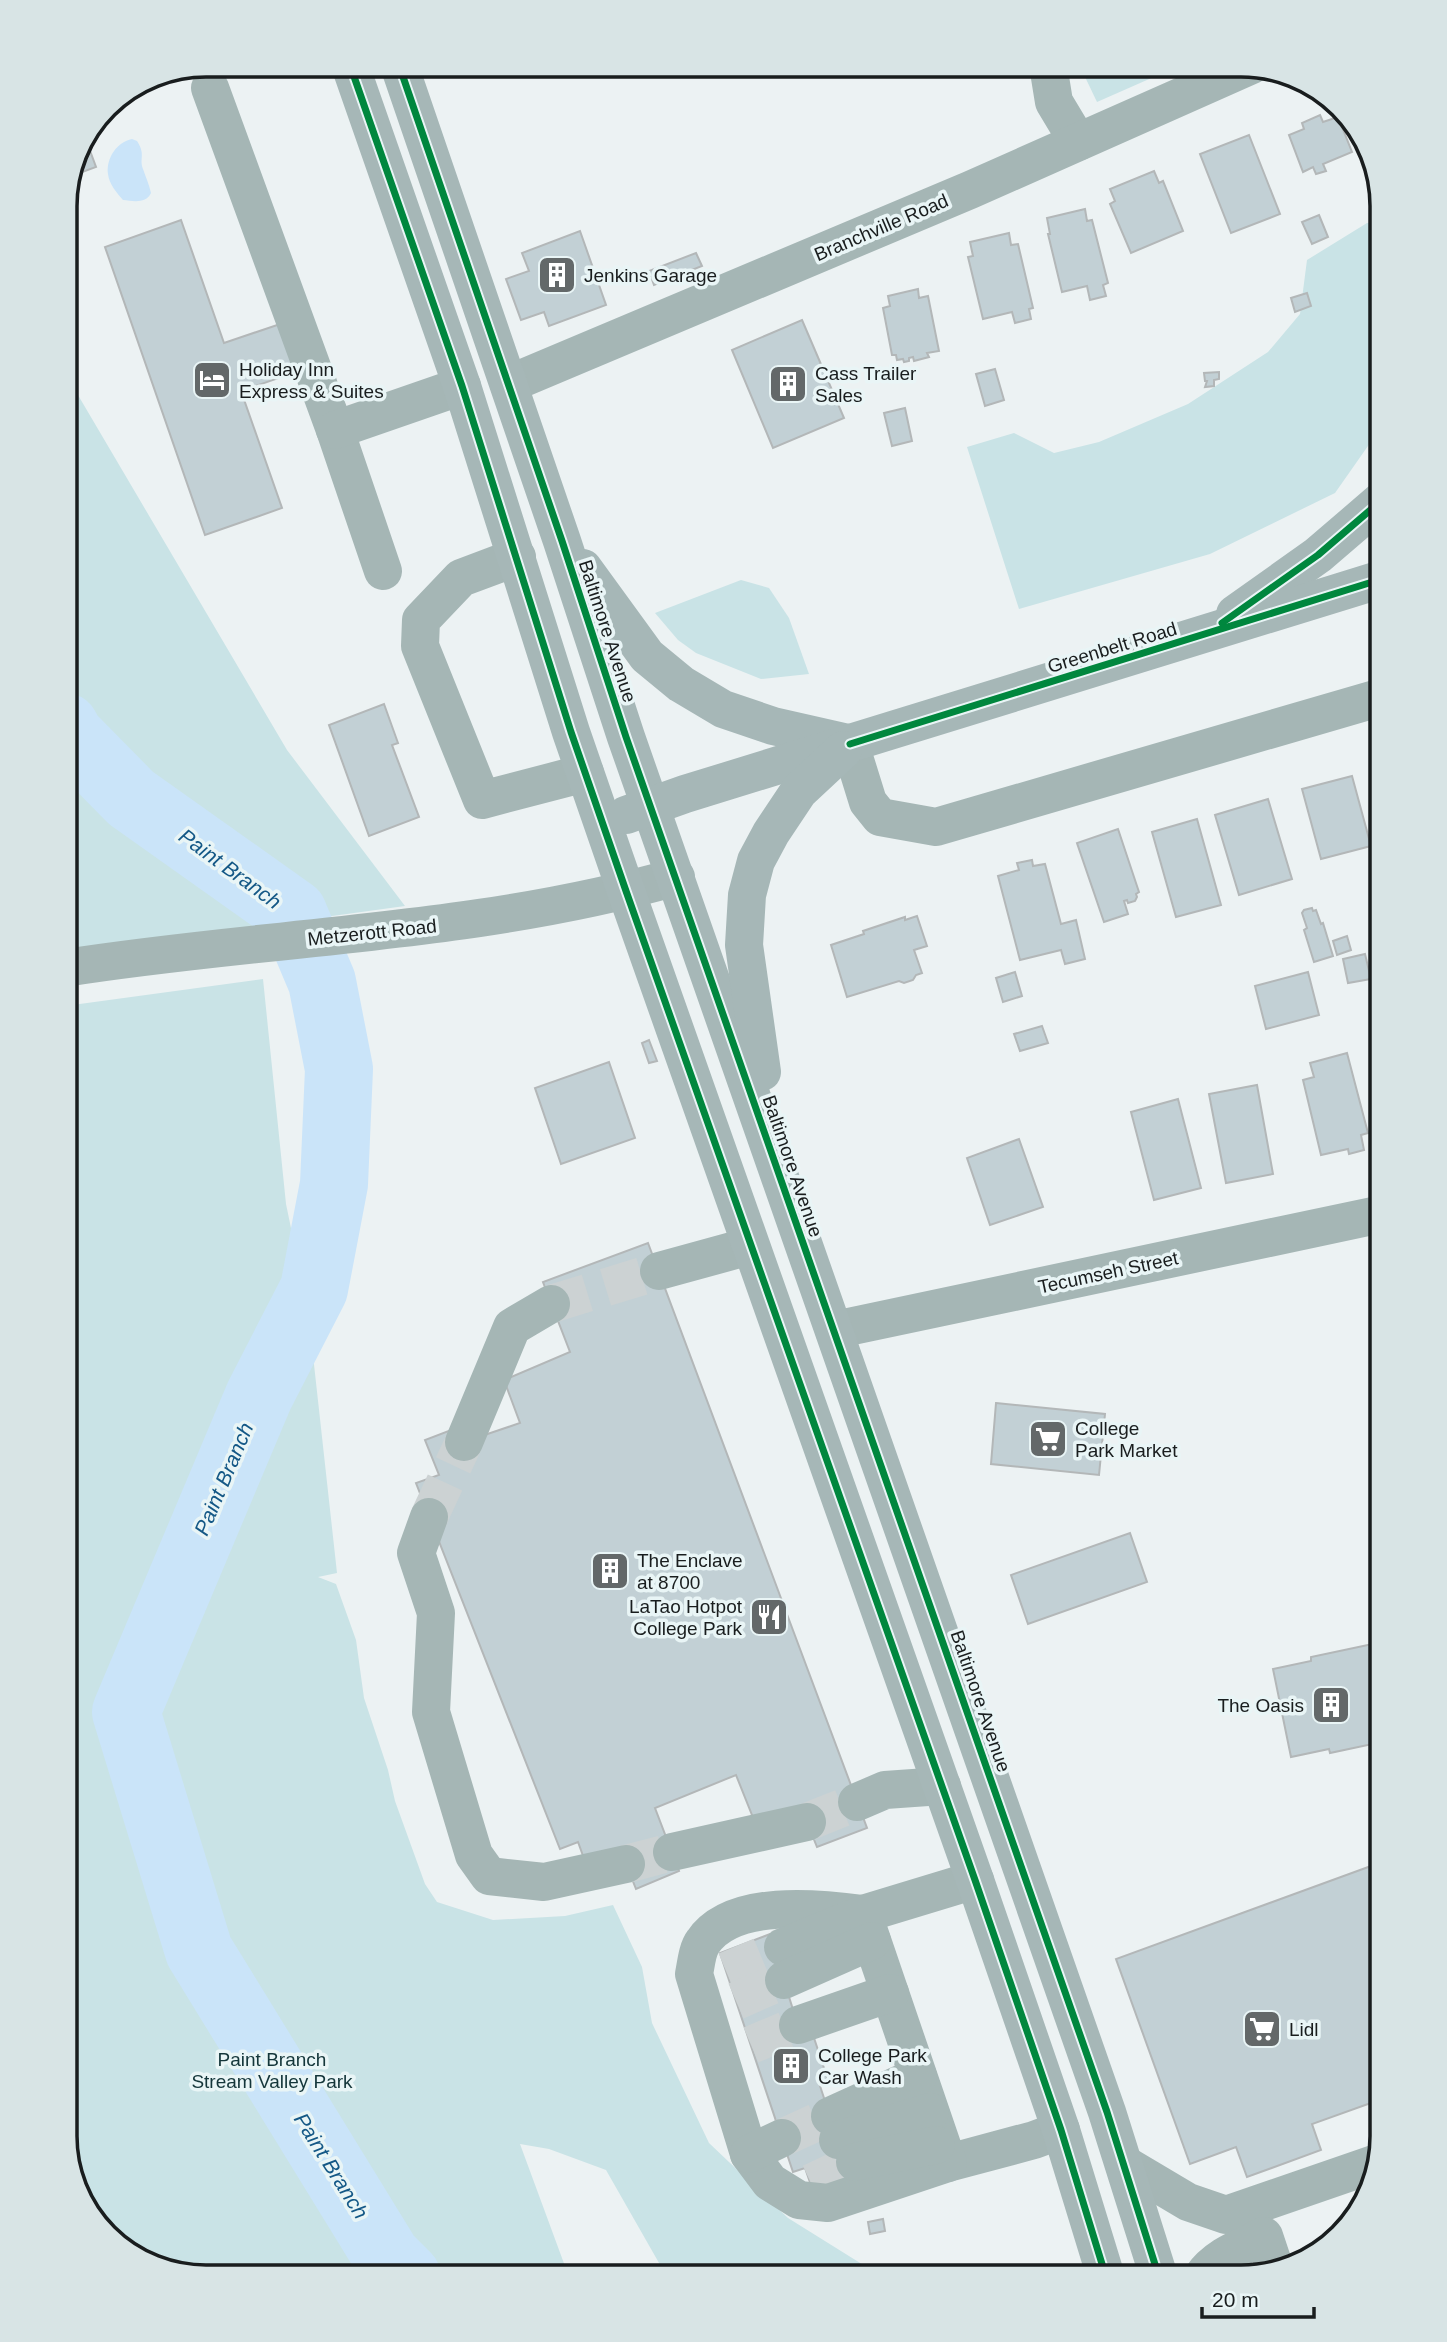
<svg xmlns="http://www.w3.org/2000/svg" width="1447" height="2342" font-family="Helvetica,sans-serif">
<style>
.green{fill:#c9e3e6}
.water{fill:#cae4f9}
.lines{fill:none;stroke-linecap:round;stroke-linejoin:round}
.river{stroke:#cae4f9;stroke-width:68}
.building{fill:#c2d0d5;stroke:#b3b7b8;stroke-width:2}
.minor-tunnel{stroke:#ccd2d3;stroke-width:38;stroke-dasharray:38 19;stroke-linecap:butt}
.minor{stroke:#a5b6b5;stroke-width:38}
.major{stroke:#a6b7b7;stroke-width:38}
.cycleway-casing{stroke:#e9f5f6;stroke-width:11}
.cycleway{stroke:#00873e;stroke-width:7}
.labels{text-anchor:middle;stroke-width:7;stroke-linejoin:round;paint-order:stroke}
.street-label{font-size:19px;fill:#191d1e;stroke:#e9f5f6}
.poi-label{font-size:19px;fill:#191d1e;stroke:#e9f5f6;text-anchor:start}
.park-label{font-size:19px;fill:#14363a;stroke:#e9f5f6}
.water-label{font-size:21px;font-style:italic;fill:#145886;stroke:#e9f5f6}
.rim{fill:none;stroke:#191d1e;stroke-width:3.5}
</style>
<rect width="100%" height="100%" fill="#ecf2f3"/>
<g class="green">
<path d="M 1084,65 L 1181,65 L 1097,102 L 1086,79 Z"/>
<path d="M 1382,221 L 1382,426 L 1335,493 L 1210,554 L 1019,609 L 967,447 L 1014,433 L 1054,453 L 1099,442 L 1188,404 L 1268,352 L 1300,314 L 1307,260 L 1367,223 Z"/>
<path d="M 65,373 L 287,750 L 405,906 L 65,953 Z"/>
<path d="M 741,580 L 769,588 L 789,618 L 809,674 L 761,679 L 696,653 L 678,640 L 655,613 Z"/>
<path d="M 263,979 L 286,1204 L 308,1310 L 337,1573 L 318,1577 L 336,1584 L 356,1640 L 364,1698 L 388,1770 L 395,1801 L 425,1884 L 437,1902 L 493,1920 L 565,1916 L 613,1905 L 642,1967 L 652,2023 L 709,2143 L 788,2218 L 865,2266 L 866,2277 L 667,2277 L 606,2170 L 549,2149 L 520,2144 L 569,2277 L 197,2277 L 128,2254 L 80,2199 L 65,2136 L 65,1006 Z"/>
</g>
<path class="water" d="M 132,139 L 137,141 C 146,155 139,158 143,169 C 146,178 149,184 151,193 C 146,204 133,201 123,200 C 117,193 109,184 108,174 C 106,158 117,142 132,139 Z"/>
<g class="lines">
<path class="river" d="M 65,727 L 70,736 L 131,798 L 293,913 L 322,982 L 339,1069 L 334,1184 L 314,1289 L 259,1396 L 126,1712 L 199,1951 L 387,2257 L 407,2277"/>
</g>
<g class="building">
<path d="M 1320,115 L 1323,122 L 1338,117 L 1352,152 L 1323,164 L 1326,171 L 1316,174 L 1313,167 L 1303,172 L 1289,135 L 1304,129 L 1302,123 Z"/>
<path d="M 1249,135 L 1280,214 L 1231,233 L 1200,154 Z"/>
<path d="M 89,148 L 96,167 L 77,174 L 74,164 L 77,152 Z"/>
<path d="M 1154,171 L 1159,183 L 1163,181 L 1183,231 L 1131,253 L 1110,204 L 1115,201 L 1110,189 Z"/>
<path d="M 1085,209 L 1087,221 L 1092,220 L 1108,283 L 1103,285 L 1106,296 L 1090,300 L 1087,286 L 1062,292 L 1048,234 L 1050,234 L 1047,218 Z"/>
<path d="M 1319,215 L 1328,237 L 1312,244 L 1302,222 Z"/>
<path d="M 181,220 L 224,343 L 289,321 L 305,369 L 241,391 L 282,508 L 205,535 L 105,247 Z"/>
<path d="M 580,231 L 606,305 L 549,326 L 544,312 L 521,320 L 506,279 L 529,271 L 522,253 Z"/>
<path d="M 1009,233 L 1011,245 L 1018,244 L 1033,308 L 1029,309 L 1031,319 L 1015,323 L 1012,312 L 983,319 L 968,257 L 973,256 L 970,242 Z"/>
<path d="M 696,253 L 702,266 L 654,285 L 649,271 Z"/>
<path d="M 918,289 L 919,298 L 928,296 L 939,351 L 927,353 L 929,357 L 914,361 L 913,357 L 909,358 L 909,361 L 904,362 L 903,359 L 897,360 L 896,355 L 892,355 L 883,308 L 890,306 L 888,296 Z"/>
<path d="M 1307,293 L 1311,306 L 1295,312 L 1291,298 Z"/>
<path d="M 802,320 L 844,418 L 773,448 L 732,350 Z"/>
<path d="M 995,369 L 1004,400 L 985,406 L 976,374 Z"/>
<path d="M 1219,372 L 1219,379 L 1214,380 L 1214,386 L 1205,387 L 1207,381 L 1205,381 L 1204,373 Z"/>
<path d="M 905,408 L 912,441 L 892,446 L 884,413 Z"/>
<path d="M 384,704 L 398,743 L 392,745 L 419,817 L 369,836 L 329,725 Z"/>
<path d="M 1352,776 L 1371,846 L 1321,859 L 1302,789 Z"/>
<path d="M 1268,799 L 1292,879 L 1239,895 L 1215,815 Z"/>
<path d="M 1197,819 L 1221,905 L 1176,917 L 1152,832 Z"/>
<path d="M 1118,829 L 1139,892 L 1136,894 L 1137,897 L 1135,901 L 1128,903 L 1127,900 L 1124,901 L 1128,914 L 1104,922 L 1077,843 Z"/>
<path d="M 1032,860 L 1033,866 L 1045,864 L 1061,924 L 1076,920 L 1085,959 L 1065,964 L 1061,950 L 1020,960 L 998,876 L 1019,870 L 1017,863 Z"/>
<path d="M 1312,908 L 1313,911 L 1316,910 L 1321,924 L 1323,923 L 1333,956 L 1314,962 L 1304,930 L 1307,928 L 1302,913 L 1304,910 Z"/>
<path d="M 917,916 L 927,946 L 914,950 L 922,973 L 916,975 L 913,980 L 904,983 L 899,981 L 847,997 L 831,945 L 864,934 L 863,931 L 905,917 L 905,920 Z"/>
<path d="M 1347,936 L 1351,950 L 1337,955 L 1333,941 Z"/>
<path d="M 1381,951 L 1382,951 L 1382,986 L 1377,988 L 1370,958 L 1382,955 Z"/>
<path d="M 1365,954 L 1371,979 L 1348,983 L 1343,959 Z"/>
<path d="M 1015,972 L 1022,996 L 1003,1002 L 996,978 Z"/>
<path d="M 1308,972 L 1319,1015 L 1266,1029 L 1255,986 Z"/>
<path d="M 1042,1026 L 1048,1043 L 1020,1051 L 1014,1034 Z"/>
<path d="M 649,1040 L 657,1061 L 649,1063 L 642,1043 Z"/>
<path d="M 1347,1053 L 1368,1133 L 1361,1135 L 1364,1150 L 1349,1154 L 1348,1149 L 1321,1155 L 1303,1080 L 1314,1077 L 1310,1063 Z"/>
<path d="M 609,1062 L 635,1138 L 561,1164 L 535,1088 Z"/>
<path d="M 1257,1085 L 1273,1174 L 1226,1183 L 1209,1094 Z"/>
<path d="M 1178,1099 L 1201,1188 L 1154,1200 L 1131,1112 Z"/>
<path d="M 1019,1139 L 1043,1207 L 990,1225 L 967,1158 Z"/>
<path d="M 648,1243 L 867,1828 L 817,1847 L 801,1807 L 756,1825 L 736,1775 L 655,1808 L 679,1871 L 636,1889 L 621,1851 L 586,1864 L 578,1842 L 560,1849 L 416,1483 L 439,1475 L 425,1440 L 459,1427 L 464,1442 L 520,1423 L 504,1380 L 570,1352 L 543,1282 Z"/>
<path d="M 996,1403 L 1105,1414 L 1099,1475 L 991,1464 Z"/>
<path d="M 1130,1533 L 1147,1582 L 1028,1624 L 1011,1575 Z"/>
<path d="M 1382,1642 L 1382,1742 L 1330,1753 L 1329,1749 L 1291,1757 L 1273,1669 L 1311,1661 L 1311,1657 Z"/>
<path d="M 1382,1862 L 1382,2099 L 1312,2124 L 1321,2150 L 1247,2177 L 1236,2147 L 1190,2164 L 1116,1959 Z"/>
<path d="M 778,1931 L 779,1965 L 801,2035 L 812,2032 L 828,2080 L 819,2083 L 838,2140 L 862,2180 L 814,2194 L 805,2168 L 793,2172 L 720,1953 Z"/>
<path d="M 883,2219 L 885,2231 L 870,2234 L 868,2222 Z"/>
</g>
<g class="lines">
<g class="minor-tunnel">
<path d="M 551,1304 L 659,1271"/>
<path d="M 429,1517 L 464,1442"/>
<path d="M 807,1822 L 857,1802"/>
<path d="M 626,1864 L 672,1852"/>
<path d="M 726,1971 L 783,1947"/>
<path d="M 736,2001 L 784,1980"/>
<path d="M 751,2045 L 798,2025"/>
<path d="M 782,2138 L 830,2116"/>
<path d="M 811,2183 L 855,2162"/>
</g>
<g class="minor">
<path d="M 1048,65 L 1054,102 L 1078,142"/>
<path d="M 210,88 L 335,430 L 383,571"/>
<path d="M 509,384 L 970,190 L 1252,65"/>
<path d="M 335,430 L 462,386"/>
<path d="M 517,557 L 461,578 L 421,620 L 420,646 L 482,800 L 585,773"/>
<path d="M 850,744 L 868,802 L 880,817 L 936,827 L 1382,697"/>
<path d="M 65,968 C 268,936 476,934 676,877"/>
<path d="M 659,1271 L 750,1246"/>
<path d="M 834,1330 L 1382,1214"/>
<path d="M 464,1442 L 512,1327 L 551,1304"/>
<path d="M 429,1517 L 416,1553 L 436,1613 L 431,1712 L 474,1855 L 489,1876 L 544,1882 L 626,1864"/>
<path d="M 857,1802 L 885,1790 L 942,1786"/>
<path d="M 672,1852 L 807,1822"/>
<path d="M 863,1914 C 818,1908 732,1899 703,1942 C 697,1950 696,1965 694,1974 L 749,2154 L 770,2182 L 799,2200 L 828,2203 L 948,2163 L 1034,2140 L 1061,2130"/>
<path d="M 863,1914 L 948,2163"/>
<path d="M 783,1947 L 863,1914 L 975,1880"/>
<path d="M 784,1980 L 872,1941"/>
<path d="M 798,2025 L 890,1993"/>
<path d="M 830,2116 L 918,2076"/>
<path d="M 838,2140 L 930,2112"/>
<path d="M 749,2154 L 782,2138"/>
<path d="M 855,2162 L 936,2145"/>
<path d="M 1124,2164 L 1188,2202 L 1226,2215 L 1374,2164"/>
<path d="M 1202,2277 C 1216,2256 1242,2247 1264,2236 L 1275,2269"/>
</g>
<g class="major">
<path d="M 350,65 L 462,386 L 571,732 L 626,891 L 975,1880 L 1061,2130 L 1106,2277"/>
<path d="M 399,65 L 562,541 L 626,737 L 1107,2112 L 1159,2277"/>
<path d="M 583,568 L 647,656 L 681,684 L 723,709 L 773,726 L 848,743"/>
<path d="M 1235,614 L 1318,555 L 1382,500"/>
<path d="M 626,815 L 685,794 L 1382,579"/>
<path d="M 762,1072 L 744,945 L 747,895 L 756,861 L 771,833 L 799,791 L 843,750"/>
</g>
<defs>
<g id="cycleway">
<path d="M 350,65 L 462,386 L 571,732 L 626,891 L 975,1880 L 1061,2130 L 1106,2277"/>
<path d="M 399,65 L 562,541 L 626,737 L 1107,2112 L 1159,2277"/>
<path d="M 1222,623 L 1318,555 L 1382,500"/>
<path d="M 850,744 L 1382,579"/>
</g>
</defs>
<use href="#cycleway" class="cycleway-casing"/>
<use href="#cycleway" class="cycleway"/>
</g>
<defs>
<symbol id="building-square" viewBox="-11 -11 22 22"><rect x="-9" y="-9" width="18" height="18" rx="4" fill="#636869" stroke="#e9f5f6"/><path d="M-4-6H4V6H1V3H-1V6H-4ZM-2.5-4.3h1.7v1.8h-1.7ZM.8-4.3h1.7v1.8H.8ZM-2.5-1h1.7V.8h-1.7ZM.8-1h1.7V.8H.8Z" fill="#fff"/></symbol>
<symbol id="hotel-square" viewBox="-11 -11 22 22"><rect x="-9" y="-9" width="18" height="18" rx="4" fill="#636869" stroke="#e9f5f6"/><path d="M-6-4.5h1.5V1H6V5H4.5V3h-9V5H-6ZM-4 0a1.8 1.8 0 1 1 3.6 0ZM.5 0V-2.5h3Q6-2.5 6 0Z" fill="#fff"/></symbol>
<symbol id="supermarket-square" viewBox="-11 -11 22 22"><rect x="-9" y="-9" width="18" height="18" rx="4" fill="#636869" stroke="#e9f5f6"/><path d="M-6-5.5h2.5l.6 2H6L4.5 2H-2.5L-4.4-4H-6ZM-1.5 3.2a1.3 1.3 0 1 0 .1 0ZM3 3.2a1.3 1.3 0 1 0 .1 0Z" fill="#fff"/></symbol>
<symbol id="restaurant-square" viewBox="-11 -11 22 22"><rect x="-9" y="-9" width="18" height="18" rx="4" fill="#636869" stroke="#e9f5f6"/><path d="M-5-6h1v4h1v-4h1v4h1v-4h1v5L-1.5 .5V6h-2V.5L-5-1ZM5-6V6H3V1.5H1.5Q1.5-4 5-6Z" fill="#fff"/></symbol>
</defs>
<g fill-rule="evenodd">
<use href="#building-square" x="535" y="253" width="44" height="44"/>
<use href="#hotel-square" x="190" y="358" width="44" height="44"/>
<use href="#building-square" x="766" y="362" width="44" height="44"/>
<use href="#supermarket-square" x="1026" y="1417" width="44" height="44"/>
<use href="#building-square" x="588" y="1549" width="44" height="44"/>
<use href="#restaurant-square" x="747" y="1595" width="44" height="44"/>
<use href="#building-square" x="1309" y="1683" width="44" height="44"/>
<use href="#supermarket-square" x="1240" y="2007" width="44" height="44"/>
<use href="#building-square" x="769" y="2044" width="44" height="44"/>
</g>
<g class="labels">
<g class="street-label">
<text transform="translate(881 227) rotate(-23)" y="7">Branchville Road</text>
<text transform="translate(608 631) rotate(72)" y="7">Baltimore Avenue</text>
<text transform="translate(1112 647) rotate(-17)" y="7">Greenbelt Road</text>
<text transform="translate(372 932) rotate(-6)" y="7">Metzerott Road</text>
<text transform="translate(793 1166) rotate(71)" y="7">Baltimore Avenue</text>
<text transform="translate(1108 1272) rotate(-12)" y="7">Tecumseh Street</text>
<text transform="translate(981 1701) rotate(71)" y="7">Baltimore Avenue</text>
</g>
<g class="poi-label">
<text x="584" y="282">Jenkins Garage</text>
<text x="239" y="376">Holiday Inn<tspan x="239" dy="22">Express &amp; Suites</tspan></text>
<text x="815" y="380">Cass Trailer<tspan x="815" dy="22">Sales</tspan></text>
<text x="1075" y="1435">College<tspan x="1075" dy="22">Park Market</tspan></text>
<text x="637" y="1567">The Enclave<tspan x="637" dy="22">at 8700</tspan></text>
<text x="742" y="1613" text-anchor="end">LaTao Hotpot<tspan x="742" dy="22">College Park</tspan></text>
<text x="1304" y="1712" text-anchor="end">The Oasis</text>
<text x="1289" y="2036">Lidl</text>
<text x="818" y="2062">College Park<tspan x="818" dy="22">Car Wash</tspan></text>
</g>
<g class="park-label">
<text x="272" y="2066">Paint Branch<tspan x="272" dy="22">Stream Valley Park</tspan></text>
</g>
<g class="water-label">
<text transform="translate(230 869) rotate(36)" y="7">Paint Branch</text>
<text transform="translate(224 1479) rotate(-67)" y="7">Paint Branch</text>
<text transform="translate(331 2166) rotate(58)" y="7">Paint Branch</text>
</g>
</g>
<path d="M0 0H1447V2342H0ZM206 77H1241A129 129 0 0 1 1370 206V2136A129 129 0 0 1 1241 2265H206A129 129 0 0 1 77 2136V206A129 129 0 0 1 206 77Z" fill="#d8e4e5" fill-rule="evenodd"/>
<path class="rim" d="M206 77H1241A129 129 0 0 1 1370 206V2136A129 129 0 0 1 1241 2265H206A129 129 0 0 1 77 2136V206A129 129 0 0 1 206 77Z"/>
<path d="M1202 2307v10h112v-10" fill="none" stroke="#191d1e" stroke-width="3.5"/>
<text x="1212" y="2307" font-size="21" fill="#191d1e" stroke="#e9f5f6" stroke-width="5" paint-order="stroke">20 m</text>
</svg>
